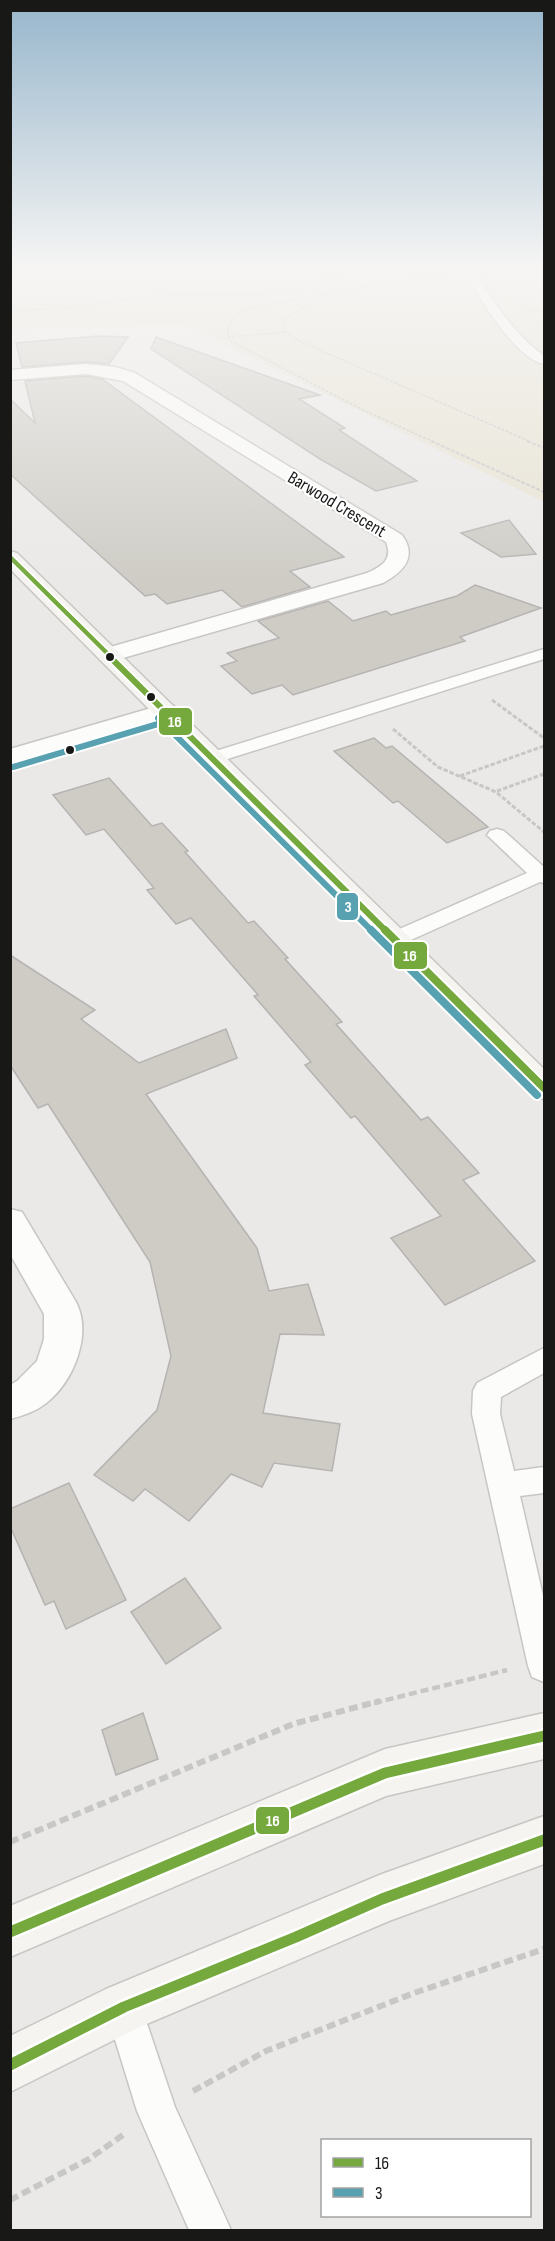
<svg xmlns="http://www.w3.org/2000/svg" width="555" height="2241" font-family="'Sofia Sans Condensed',sans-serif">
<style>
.green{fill:#e7e2d2}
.building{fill:#ceccc5;stroke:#b5b4b3;stroke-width:1.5}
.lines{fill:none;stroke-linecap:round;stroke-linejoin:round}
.lane-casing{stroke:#c7c6c4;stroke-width:3}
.street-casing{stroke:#c7c6c4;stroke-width:3}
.secondary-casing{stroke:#c7c6c4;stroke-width:3}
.path-far4{stroke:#c7c7c6;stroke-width:1.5;stroke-dasharray:3 1.5;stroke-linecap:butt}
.path-far3{stroke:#c7c7c6;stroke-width:2;stroke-dasharray:4 1.5;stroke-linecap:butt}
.path-far2{stroke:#c7c7c6;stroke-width:3;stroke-dasharray:4.5 2;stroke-linecap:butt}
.path-far1{stroke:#c7c7c6;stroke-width:4.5;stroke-dasharray:8 4;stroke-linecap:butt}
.path{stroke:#c7c7c6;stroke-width:6;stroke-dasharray:9 4.5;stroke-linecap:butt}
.lane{fill:#fcfcfb;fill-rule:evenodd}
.street{fill:#fcfcfb;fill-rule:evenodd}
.secondary{fill:#f5f4f1;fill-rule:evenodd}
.bus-1-far3-casing{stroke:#fff;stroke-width:8}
.bus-1-far2-casing{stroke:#fff;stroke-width:10}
.bus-1-far1-casing{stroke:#fff;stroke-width:12}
.bus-1-casing{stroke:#fff;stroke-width:16}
.bus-2-far1-casing{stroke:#fff;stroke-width:10}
.bus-2-casing{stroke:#fff;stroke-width:12}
.bus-1-far3{stroke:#75a93d;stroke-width:4.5}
.bus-1-far2{stroke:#75a93d;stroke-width:6}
.bus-1-far1{stroke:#75a93d;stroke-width:8}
.bus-1{stroke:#75a93d;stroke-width:11}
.bus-2-far1{stroke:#57a1b0;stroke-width:6}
.bus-2{stroke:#57a1b0;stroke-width:8}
.bus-dot{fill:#181816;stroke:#fff;stroke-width:2}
.labels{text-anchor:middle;stroke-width:4.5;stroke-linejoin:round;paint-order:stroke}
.far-street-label{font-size:18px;fill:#181816;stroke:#fff}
.line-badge{stroke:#fff;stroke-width:2}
.badge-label{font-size:16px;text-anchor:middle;font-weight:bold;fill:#fff}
</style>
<rect width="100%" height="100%" fill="#ebe9e7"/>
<path class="green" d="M 10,269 L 544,269 L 544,502 L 184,324 L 11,329 Z"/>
<g class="building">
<path d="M 98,336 L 128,337 L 109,364 L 86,362 L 22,367 L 16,343 Z"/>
<path d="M 156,337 L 320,395 L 299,399 L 345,428 L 339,430 L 417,481 L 376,491 L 320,459 L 151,349 Z"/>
<path d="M 86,376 L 102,379 L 344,557 L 290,571 L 310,587 L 242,607 L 222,590 L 167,604 L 155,594 L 145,596 L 10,474 L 10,399 L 35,423 L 25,381 Z"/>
<path d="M 509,520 L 536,554 L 501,557 L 461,533 Z"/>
<path d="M 475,585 L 541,608 L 460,637 L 465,641 L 293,695 L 282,685 L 252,694 L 221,666 L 237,661 L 227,653 L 279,638 L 258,621 L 328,601 L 353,621 L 386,611 L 391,615 L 457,596 Z"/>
<path d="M 374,738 L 386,748 L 392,746 L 488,827 L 447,843 L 398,801 L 393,803 L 334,751 Z"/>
<path d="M 109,778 L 152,826 L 162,823 L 188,851 L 185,852 L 248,923 L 254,921 L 288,958 L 285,959 L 342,1022 L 336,1024 L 421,1120 L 428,1117 L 479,1173 L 463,1180 L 535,1261 L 445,1305 L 391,1238 L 441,1216 L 355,1116 L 351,1118 L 305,1065 L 311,1062 L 254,996 L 258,995 L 191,918 L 176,924 L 147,890 L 154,888 L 104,829 L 86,835 L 53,795 Z"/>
<path d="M 10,955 L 95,1010 L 81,1019 L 139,1063 L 226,1029 L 237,1058 L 146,1094 L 257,1248 L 269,1291 L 308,1284 L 324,1335 L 280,1334 L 263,1413 L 340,1424 L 332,1471 L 274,1463 L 262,1487 L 231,1474 L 189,1521 L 145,1489 L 133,1501 L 94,1475 L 157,1410 L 171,1356 L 150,1262 L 48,1104 L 38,1108 L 10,1065 Z"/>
<path d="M 69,1483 L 126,1600 L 66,1629 L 54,1601 L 45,1605 L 10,1526 L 10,1509 Z"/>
<path d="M 185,1578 L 221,1628 L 166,1664 L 131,1612 Z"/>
<path d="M 143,1713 L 158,1759 L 116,1775 L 102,1730 Z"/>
</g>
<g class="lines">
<defs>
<g id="lane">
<path d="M 464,269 L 474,269 C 493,302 513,333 544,356 L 544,364 C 515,359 477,294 464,269 Z"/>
<path d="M 544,649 L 544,659 L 218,762 L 206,762 L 203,758 L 206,754 Z"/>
<path d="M 497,829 L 504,831 L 544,867 L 544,883 L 540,882 L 402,944 L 395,946 L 388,944 L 384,939 L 388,934 L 527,873 L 487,835 L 490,831 Z"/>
<path d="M 544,1348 L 544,1373 L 501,1397 L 500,1414 L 514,1471 L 544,1467 L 544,1493 L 520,1496 L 544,1600 L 544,1682 L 532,1677 L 528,1666 L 472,1414 L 473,1391 L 477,1383 Z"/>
<path d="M 124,1988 L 137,1994 L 175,2107 L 231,2230 L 189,2230 L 137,2111 L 105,2007 L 111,1994 Z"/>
</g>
<g id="street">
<path d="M 86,364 L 115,367 L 135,373 L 402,535 C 418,557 403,572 383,583 L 116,660 L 108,662 L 100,660 L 97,655 L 100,650 L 367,573 C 382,566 393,560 386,542 L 123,381 L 86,374 L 10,380 L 10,370 Z"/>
<path d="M 165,704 L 174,706 L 177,711 L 174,716 L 10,764 L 10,749 Z"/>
<path d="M 10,1209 L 22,1212 L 76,1302 C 93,1335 73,1383 45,1404 C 36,1411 22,1416 10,1419 L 10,1385 L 17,1381 L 37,1361 L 44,1339 L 44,1314 L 10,1254 Z"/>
</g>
<g id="secondary">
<path d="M 10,551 L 17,553 L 544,1069 L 544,1099 L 533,1096 L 10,569 Z"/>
<path d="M 544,1713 L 544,1759 L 386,1796 L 10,1957 L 10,1906 L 385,1749 Z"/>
<path d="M 544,1816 L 544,1864 L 389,1921 L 142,2026 L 10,2092 L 10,2036 L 106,1989 L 382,1874 Z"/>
</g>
</defs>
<use href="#lane" class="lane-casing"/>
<use href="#street" class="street-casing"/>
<use href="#secondary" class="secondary-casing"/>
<g class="path-far4">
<path d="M 316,299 L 283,320 L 286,332 L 299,341 L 531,442"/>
<path d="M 527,310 L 544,310"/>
<path d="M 10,311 L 67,308 L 152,296 L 256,294 L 297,289 L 356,269"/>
<path d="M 228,337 L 286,332"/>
<path d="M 434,442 L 365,411 L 229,340 C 225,321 233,316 249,308 L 413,279 L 446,278"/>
</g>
<g class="path-far3">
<path d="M 431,441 L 544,492"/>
<path d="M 527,441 L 544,448"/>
</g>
<g class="path-far2">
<path d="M 492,700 L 544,738"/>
<path d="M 393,729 L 438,767 L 496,792 L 544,832"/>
<path d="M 460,776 L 544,746"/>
<path d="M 497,791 L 544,774"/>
</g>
<path class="path-far1" d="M 374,1703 L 507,1670"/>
<g class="path">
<path d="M 10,1842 L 293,1724 L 380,1701"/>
<path d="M 193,2091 L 266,2051 L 414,1993 L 544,1949"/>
<path d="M 10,2200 L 89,2159 L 123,2135"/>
</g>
<use href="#lane" class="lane"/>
<use href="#street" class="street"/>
<use href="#secondary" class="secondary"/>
<defs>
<path id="bus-1-far3" d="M 10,557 L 113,659"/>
<path id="bus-1-far2" d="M 111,658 L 386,931"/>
<path id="bus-1-far1" d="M 385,930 L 544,1088"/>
<g id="bus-1">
<path d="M 10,1932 L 385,1773 L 544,1736"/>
<path d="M 10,2065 L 124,2007 L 296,1937 L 382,1899 L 544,1840"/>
</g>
<g id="bus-2-far1">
<path d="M 158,718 L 372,931"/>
<path d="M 13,767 L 168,721"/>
</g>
<path id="bus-2" d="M 371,930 L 537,1095"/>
</defs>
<use href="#bus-1-far3" class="bus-1-far3-casing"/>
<use href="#bus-1-far2" class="bus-1-far2-casing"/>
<use href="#bus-1-far1" class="bus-1-far1-casing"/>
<use href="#bus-1" class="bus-1-casing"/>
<use href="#bus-2-far1" class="bus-2-far1-casing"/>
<use href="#bus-2" class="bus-2-casing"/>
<use href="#bus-1-far3" class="bus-1-far3"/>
<use href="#bus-1-far2" class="bus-1-far2"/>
<use href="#bus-1-far1" class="bus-1-far1"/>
<use href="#bus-1" class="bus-1"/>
<use href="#bus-2-far1" class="bus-2-far1"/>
<use href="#bus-2" class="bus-2"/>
</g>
<linearGradient id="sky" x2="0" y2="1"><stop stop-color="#97b6cc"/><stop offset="0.46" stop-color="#f6f5f4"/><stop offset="1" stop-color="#f6f5f4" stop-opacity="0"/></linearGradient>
<rect width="555" height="583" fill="url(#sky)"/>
<g class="bus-dot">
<circle cx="110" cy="657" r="5"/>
<circle cx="151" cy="697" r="5"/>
<circle cx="70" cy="750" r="5"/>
</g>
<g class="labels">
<g class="far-street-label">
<text transform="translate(337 504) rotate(31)" y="6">Barwood Crescent</text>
</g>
</g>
<g class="line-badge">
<rect x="158" y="707" width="35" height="29" rx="6" fill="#75a93d"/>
<rect x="336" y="892" width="23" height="29" rx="6" fill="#57a1b0"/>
<rect x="393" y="941" width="35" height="29" rx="6" fill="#75a93d"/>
<rect x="255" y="1806" width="35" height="29" rx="6" fill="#75a93d"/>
</g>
<g class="badge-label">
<text x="175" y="727">16</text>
<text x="348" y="912">3</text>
<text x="410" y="961">16</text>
<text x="273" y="1826">16</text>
</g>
<rect width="555" height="2241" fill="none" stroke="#181816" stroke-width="24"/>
<rect x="321" y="2139" width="210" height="78" fill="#ffffff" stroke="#a3a3a2" stroke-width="1.5"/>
<rect x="333" y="2158" width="30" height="9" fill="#75a93d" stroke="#a3a3a2" stroke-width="1.5"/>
<text x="375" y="2169" font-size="18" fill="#181816">16</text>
<rect x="333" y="2188" width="30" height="9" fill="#57a1b0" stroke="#a3a3a2" stroke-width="1.5"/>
<text x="375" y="2199" font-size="18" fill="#181816">3</text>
</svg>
